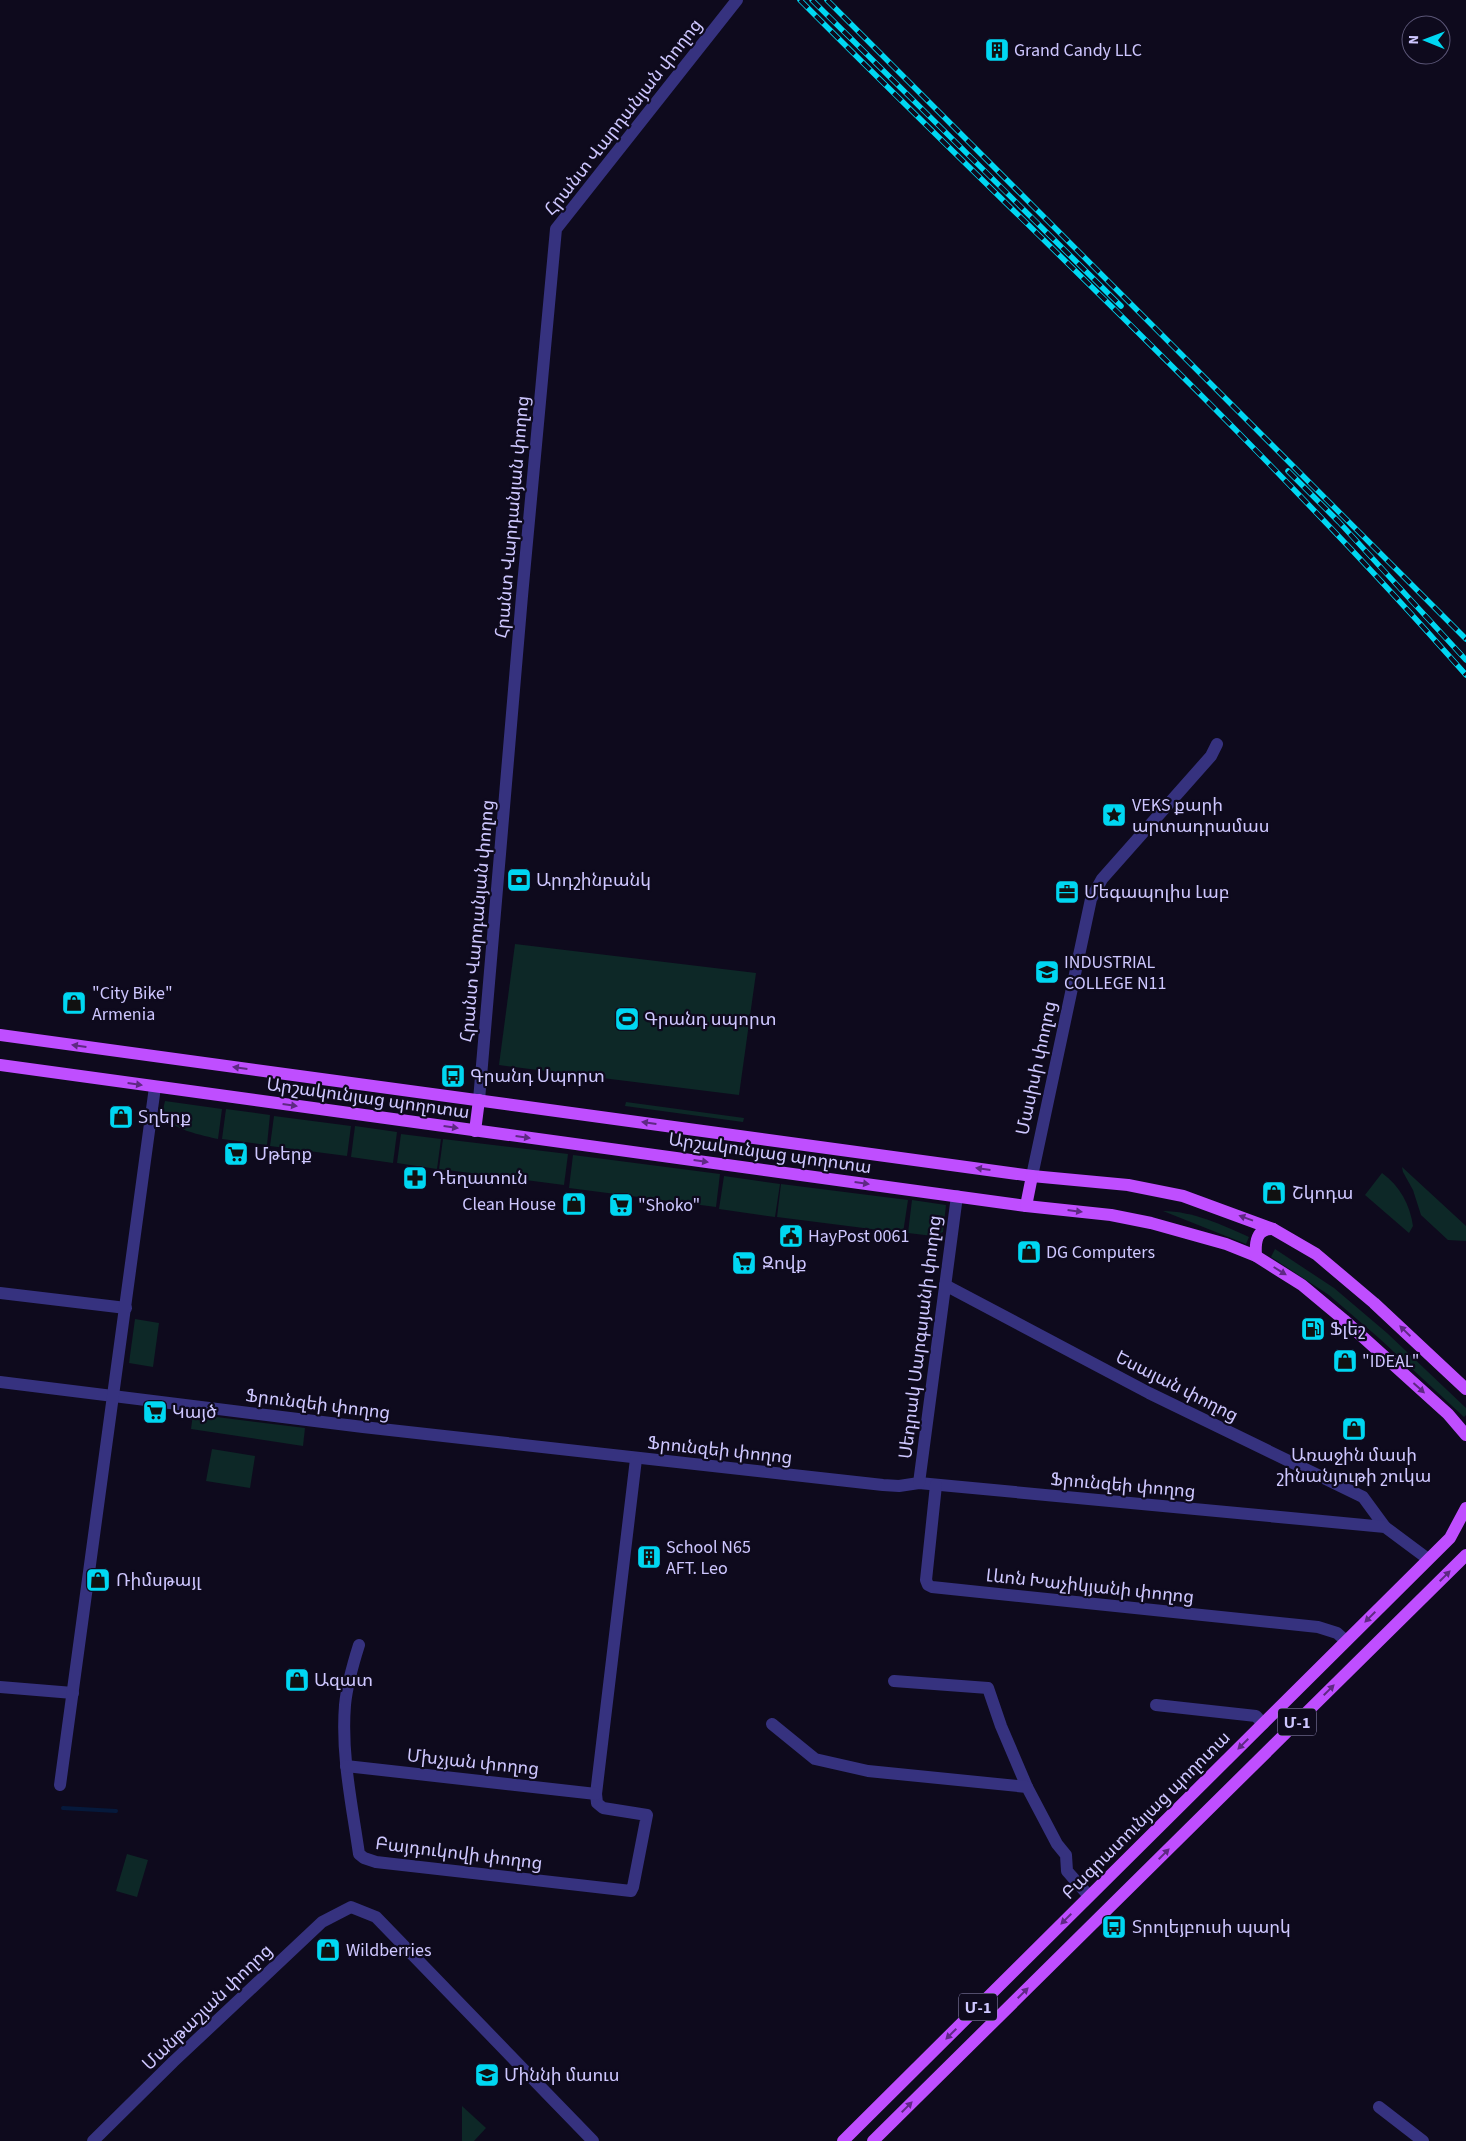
<svg xmlns="http://www.w3.org/2000/svg" width="1466" height="2141" font-family="'Source Sans 3','Noto Sans Armenian',sans-serif">
<style>
.green{fill:#0d2827}
.lines{fill:none;stroke-linecap:round;stroke-linejoin:round}
.stream{stroke:#06193b;stroke-width:4}
.minor{stroke:#36327f;stroke-width:12}
.tertiary{stroke:#36327f;stroke-width:12}
.primary{stroke:#bf4eff;stroke-width:12}
.rail-casing{stroke:#00d7f2;stroke-width:5.5}
.rail{stroke:#0e0a1d;stroke-width:4;stroke-dasharray:11;stroke-linecap:butt}
.oneway{fill:#5e2983}
.labels{text-anchor:middle;stroke-width:4.5;stroke-linejoin:round;paint-order:stroke}
.shield{fill:#0e0a1d;stroke:#948ebb;stroke-width:1}
.shield-label{font-size:16px;font-weight:bold;fill:#cec7ff}
.poi-label{font-size:18px;fill:#cec7ff;stroke:#0e0a1d;text-anchor:start}
.street-label{font-size:18px;fill:#cec7ff;stroke:#0e0a1d}
</style>
<rect width="100%" height="100%" fill="#0e0a1d"/>
<g class="green">
<path d="M 515,944 L 756,973 L 739,1095 L 499,1065 Z"/>
<path d="M 165,1101 L 222,1109 L 218,1139 C 205,1136 167,1129 163,1113 C 163,1110 164,1105 165,1101 Z"/>
<path d="M 626,1102 L 744,1118 L 743,1122 L 625,1106 Z"/>
<path d="M 226,1109 L 270,1115 L 267,1145 L 222,1139 Z"/>
<path d="M 274,1116 L 351,1126 L 347,1156 L 270,1146 Z"/>
<path d="M 355,1126 L 397,1132 L 393,1163 L 351,1157 Z"/>
<path d="M 401,1134 L 441,1139 L 437,1169 L 397,1163 Z"/>
<path d="M 443,1139 L 568,1154 L 564,1185 L 439,1169 Z"/>
<path d="M 573,1155 L 720,1174 L 716,1207 L 569,1188 Z"/>
<path d="M 1402,1167 L 1466,1226 L 1466,1241 L 1448,1240 L 1421,1215 L 1413,1190 L 1403,1172 Z"/>
<path d="M 1382,1173 C 1400,1186 1410,1205 1413,1226 L 1409,1233 L 1365,1195 Z"/>
<path d="M 724,1176 L 780,1184 L 775,1217 L 719,1209 Z"/>
<path d="M 781,1184 L 908,1200 L 903,1233 L 777,1217 Z"/>
<path d="M 912,1200 L 946,1205 L 943,1232 L 933,1236 L 908,1233 Z"/>
<path d="M 1163,1211 C 1192,1211 1223,1225 1249,1237 L 1246,1244 Z"/>
<path d="M 1275,1249 L 1334,1288 L 1387,1333 L 1466,1408 L 1466,1415 L 1464,1417 L 1380,1339 L 1329,1295 L 1271,1257 Z"/>
<path d="M 135,1319 L 159,1323 L 153,1367 L 129,1363 Z"/>
<path d="M 193,1414 L 305,1428 L 303,1446 L 191,1429 Z"/>
<path d="M 212,1449 L 255,1456 L 250,1488 L 206,1481 Z"/>
<path d="M 127,1854 L 148,1860 L 137,1897 L 116,1891 Z"/>
<path d="M 462,2106 L 486,2128 L 474,2141 L 462,2141 Z"/>
</g>
<g class="lines">
<path class="stream" d="M 63,1808 L 116,1811"/>
<g class="minor">
<path d="M 479,1100 L 522,596 L 556,229 L 737,0"/>
<path d="M 1032,1176 L 1091,899 L 1102,879 L 1211,756 L 1217,744"/>
<path d="M 945,1285 L 1149,1393 L 1363,1497 L 1385,1527"/>
<path d="M 0,1293 L 126,1308"/>
<path d="M 0,1382 L 363,1427 L 883,1485 L 899,1486 L 919,1483 L 1385,1527 L 1428,1559"/>
<path d="M 919,1483 L 957,1196"/>
<path d="M 936,1485 L 926,1580 L 928,1585 L 932,1587 L 1318,1627 L 1337,1633 L 1346,1641"/>
<path d="M 359,1645 C 353,1664 347,1684 345,1705 C 341,1755 352,1805 359,1854 L 364,1858 L 376,1862 L 631,1891 L 633,1887 L 647,1815 L 603,1808 L 597,1803 L 596,1794 L 636,1459"/>
<path d="M 894,1681 L 988,1688 L 1001,1726 L 1027,1787"/>
<path d="M 0,1687 L 73,1693"/>
<path d="M 1156,1705 L 1256,1716 L 1263,1724"/>
<path d="M 772,1724 L 815,1759 L 868,1771 L 1027,1787 L 1057,1844 L 1066,1855 L 1067,1871 L 1089,1896"/>
<path d="M 346,1766 L 596,1794"/>
<path d="M 60,1785 L 155,1087"/>
<path d="M 1379,2107 L 1423,2141"/>
</g>
<path class="tertiary" d="M 93,2141 L 173,2062 L 322,1922 L 351,1907 L 376,1917 L 593,2141"/>
<g class="primary">
<path d="M 0,1035 L 1032,1176 L 1128,1185 L 1183,1196 L 1273,1229 L 1316,1254 L 1374,1303 L 1466,1389"/>
<path d="M 0,1065 L 1026,1206 L 1111,1215 L 1151,1223 L 1226,1244 L 1256,1256 L 1302,1285 L 1344,1320 L 1448,1414 L 1466,1435"/>
<path d="M 475,1131 L 479,1100"/>
<path d="M 1026,1206 L 1032,1176"/>
<path d="M 1256,1256 C 1255,1243 1256,1228 1273,1229"/>
<path d="M 843,2141 L 1450,1538 L 1466,1508"/>
<path d="M 873,2141 L 1466,1555"/>
</g>
<defs>
<g id="rail">
<path d="M 800,0 C 1023,224 1257,438 1466,675"/>
<path d="M 812,0 L 1121,306"/>
<path d="M 827,0 L 1466,639"/>
<path d="M 1288,471 L 1339,522 L 1466,660"/>
</g>
</defs>
<use href="#rail" class="rail-casing"/>
<use href="#rail" class="rail"/>
</g>
<defs><path id="oneway-solid" d="M-6-.8H1V-3.2L6.5 0L1 3.2V.8H-6Z" transform="scale(1.25)"/></defs>
<g class="oneway">
<use href="#oneway-solid" transform="translate(79 1046) rotate(-172)"/>
<use href="#oneway-solid" transform="translate(240 1068) rotate(-172)"/>
<use href="#oneway-solid" transform="translate(135 1084) rotate(8)"/>
<use href="#oneway-solid" transform="translate(290 1105) rotate(8)"/>
<use href="#oneway-solid" transform="translate(649 1123) rotate(-172)"/>
<use href="#oneway-solid" transform="translate(451 1127) rotate(8)"/>
<use href="#oneway-solid" transform="translate(523 1137) rotate(8)"/>
<use href="#oneway-solid" transform="translate(701 1161) rotate(8)"/>
<use href="#oneway-solid" transform="translate(983 1169) rotate(-172)"/>
<use href="#oneway-solid" transform="translate(862 1183) rotate(8)"/>
<use href="#oneway-solid" transform="translate(1075 1211) rotate(7)"/>
<use href="#oneway-solid" transform="translate(1246 1218) rotate(-160)"/>
<use href="#oneway-solid" transform="translate(1280 1271) rotate(32)"/>
<use href="#oneway-solid" transform="translate(1405 1331) rotate(-136)"/>
<use href="#oneway-solid" transform="translate(1419 1388) rotate(42)"/>
<use href="#oneway-solid" transform="translate(1445 1576) rotate(-45)"/>
<use href="#oneway-solid" transform="translate(1370 1617) rotate(135)"/>
<use href="#oneway-solid" transform="translate(1329 1690) rotate(-45)"/>
<use href="#oneway-solid" transform="translate(1243 1744) rotate(135)"/>
<use href="#oneway-solid" transform="translate(1164 1854) rotate(-45)"/>
<use href="#oneway-solid" transform="translate(1066 1919) rotate(135)"/>
<use href="#oneway-solid" transform="translate(1023 1993) rotate(-45)"/>
<use href="#oneway-solid" transform="translate(951 2034) rotate(135)"/>
<use href="#oneway-solid" transform="translate(907 2107) rotate(-45)"/>
</g>
<defs>
<symbol id="building-square" viewBox="-11 -11 22 22"><rect x="-9" y="-9" width="18" height="18" rx="4" fill="#00d7f2" stroke="#0e0a1d"/><path d="M-4-6H4V6H1V3H-1V6H-4ZM-2.5-4.3h1.7v1.8h-1.7ZM.8-4.3h1.7v1.8H.8ZM-2.5-1h1.7V.8h-1.7ZM.8-1h1.7V.8H.8Z" fill="#111"/></symbol>
<symbol id="sight-square" viewBox="-11 -11 22 22"><rect x="-9" y="-9" width="18" height="18" rx="4" fill="#00d7f2" stroke="#0e0a1d"/><path d="M0-6L1.8-2.2L6-1.7L2.9 1.2L3.7 5.4L0 3.3L-3.7 5.4L-2.9 1.2L-6-1.7L-1.8-2.2Z" fill="#111"/></symbol>
<symbol id="bank-square" viewBox="-11 -11 22 22"><rect x="-9" y="-9" width="18" height="18" rx="4" fill="#00d7f2" stroke="#0e0a1d"/><path d="M-6-4H6V4H-6ZM0-2.3a2.3 2.3 0 1 0 0 4.6a2.3 2.3 0 1 0 0-4.6Z" fill="#111"/></symbol>
<symbol id="office-square" viewBox="-11 -11 22 22"><rect x="-9" y="-9" width="18" height="18" rx="4" fill="#00d7f2" stroke="#0e0a1d"/><path d="M-6-3h4V-5.5h4V-3h4V5H-6ZM-1-4.5V-3h2v-1.5ZM-6 0V1H6V0Z" fill="#111"/></symbol>
<symbol id="university-square" viewBox="-11 -11 22 22"><rect x="-9" y="-9" width="18" height="18" rx="4" fill="#00d7f2" stroke="#0e0a1d"/><path d="M0-5L7-2L0 1L-7-2ZM-4 1L0 2.5L4 1V4Q0 6-4 4Z" fill="#111"/></symbol>
<symbol id="shop-square" viewBox="-11 -11 22 22"><rect x="-9" y="-9" width="18" height="18" rx="4" fill="#00d7f2" stroke="#0e0a1d"/><path d="M-5-2.5h2.3a2.7 3.5 0 0 1 5.4 0H5L5.5 6h-11ZM-1.5-2.5h3a1.5 2.3 0 0 0-3 0Z" fill="#111"/></symbol>
<symbol id="stadium-square" viewBox="-11 -11 22 22"><rect x="-9" y="-9" width="18" height="18" rx="4" fill="#00d7f2" stroke="#0e0a1d"/><path d="M0-5a6.5 5 0 1 0 0 10a6.5 5 0 1 0 0-10ZM-3.5-1.8h7v3.6h-7Z" fill="#111"/></symbol>
<symbol id="bus-square" viewBox="-11 -11 22 22"><rect x="-9" y="-9" width="18" height="18" rx="4" fill="#00d7f2" stroke="#0e0a1d"/><path d="M-5-6H5V4H4V6H2V4H-2V6H-4V4H-5ZM-3.5-4V0h7V-4ZM-3.5 1.2v1.5H-2V1.2ZM2 1.2v1.5H3.5V1.2Z" fill="#111"/></symbol>
<symbol id="supermarket-square" viewBox="-11 -11 22 22"><rect x="-9" y="-9" width="18" height="18" rx="4" fill="#00d7f2" stroke="#0e0a1d"/><path d="M-6-5.5h2.5l.6 2H6L4.5 2H-2.5L-4.4-4H-6ZM-1.5 3.2a1.3 1.3 0 1 0 .1 0ZM3 3.2a1.3 1.3 0 1 0 .1 0Z" fill="#111"/></symbol>
<symbol id="pharmacy-square" viewBox="-11 -11 22 22"><rect x="-9" y="-9" width="18" height="18" rx="4" fill="#00d7f2" stroke="#0e0a1d"/><path d="M-2-6h4v4h4v4h-4v4h-4v-4h-4v-4h4Z" fill="#111"/></symbol>
<symbol id="civic-square" viewBox="-11 -11 22 22"><rect x="-9" y="-9" width="18" height="18" rx="4" fill="#00d7f2" stroke="#0e0a1d"/><path d="M-.6-6.5H3V-4.5H.6V-3L4-1V1h2V6H-6V1h2V-1L-.6-3ZM-1.2 2.5V6h2.4V2.5Z" fill="#111"/></symbol>
<symbol id="fuel-square" viewBox="-11 -11 22 22"><rect x="-9" y="-9" width="18" height="18" rx="4" fill="#00d7f2" stroke="#0e0a1d"/><path d="M-5.5-6h7V0h2V4h1.3V-2.5L3-4.5l.8-.8L6-3V5H2.5V1h-1V6h-7ZM-4.2-4.7v3.2H.2V-4.7Z" fill="#111"/></symbol>
<symbol id="school-square" viewBox="-11 -11 22 22"><rect x="-9" y="-9" width="18" height="18" rx="4" fill="#00d7f2" stroke="#0e0a1d"/><path d="M0-5L7-2L0 1L-7-2ZM-4 1L0 2.5L4 1V4Q0 6-4 4Z" fill="#111"/></symbol>
</defs>
<g fill-rule="evenodd">
<use href="#building-square" x="983" y="36" width="28" height="28"/>
<use href="#sight-square" x="1100" y="801" width="28" height="28"/>
<use href="#bank-square" x="505" y="866" width="28" height="28"/>
<use href="#office-square" x="1053" y="878" width="28" height="28"/>
<use href="#university-square" x="1033" y="958" width="28" height="28"/>
<use href="#shop-square" x="60" y="989" width="28" height="28"/>
<use href="#stadium-square" x="613" y="1005" width="28" height="28"/>
<use href="#bus-square" x="439" y="1062" width="28" height="28"/>
<use href="#shop-square" x="107" y="1103" width="28" height="28"/>
<use href="#supermarket-square" x="222" y="1140" width="28" height="28"/>
<use href="#pharmacy-square" x="401" y="1164" width="28" height="28"/>
<use href="#shop-square" x="1260" y="1179" width="28" height="28"/>
<use href="#shop-square" x="560" y="1190" width="28" height="28"/>
<use href="#supermarket-square" x="607" y="1191" width="28" height="28"/>
<use href="#civic-square" x="777" y="1222" width="28" height="28"/>
<use href="#shop-square" x="1015" y="1238" width="28" height="28"/>
<use href="#supermarket-square" x="730" y="1249" width="28" height="28"/>
<use href="#fuel-square" x="1299" y="1315" width="28" height="28"/>
<use href="#shop-square" x="1331" y="1347" width="28" height="28"/>
<use href="#supermarket-square" x="141" y="1398" width="28" height="28"/>
<use href="#shop-square" x="1340" y="1415" width="28" height="28"/>
<use href="#building-square" x="635" y="1543" width="28" height="28"/>
<use href="#shop-square" x="84" y="1566" width="28" height="28"/>
<use href="#shop-square" x="283" y="1666" width="28" height="28"/>
<use href="#bus-square" x="1100" y="1913" width="28" height="28"/>
<use href="#shop-square" x="314" y="1936" width="28" height="28"/>
<use href="#school-square" x="473" y="2061" width="28" height="28"/>
</g>
<g class="labels">
<g class="shield">
<rect x="1278" y="1708.5" width="38" height="27" rx="4"/>
<rect x="959" y="1993.5" width="38" height="27" rx="4"/>
</g>
<g class="shield-label">
<text x="1297" y="1728">Մ-1</text>
<text x="978" y="2013">Մ-1</text>
</g>
<g class="poi-label">
<text x="1014" y="56">Grand Candy LLC</text>
<text x="1132" y="811">VEKS քարի<tspan x="1132" dy="21">արտադրամաս</tspan></text>
<text x="536" y="886">Արդշինբանկ</text>
<text x="1084" y="898">Մեգապոլիս Լաբ</text>
<text x="1064" y="968">INDUSTRIAL<tspan x="1064" dy="21">COLLEGE N11</tspan></text>
<text x="92" y="999">"City Bike"<tspan x="92" dy="21">Armenia</tspan></text>
<text x="644" y="1025">Գրանդ սպորտ</text>
<text x="470" y="1082">Գրանդ Սպորտ</text>
<text x="138" y="1123">Տղերք</text>
<text x="254" y="1160">Մթերք</text>
<text x="432" y="1184">Դեղատուն</text>
<text x="1292" y="1199">Շկոդա</text>
<text x="556" y="1210" text-anchor="end">Clean House</text>
<text x="638" y="1211">"Shoko"</text>
<text x="808" y="1242">HayPost 0061</text>
<text x="1046" y="1258">DG Computers</text>
<text x="762" y="1269">Զովք</text>
<text x="1330" y="1335">Ֆլեշ</text>
<text x="1362" y="1367">"IDEAL"</text>
<text x="172" y="1418">Կայծ</text>
<text x="1354" y="1461" text-anchor="middle">Առաջին մասի<tspan x="1354" dy="21">շինանյութի շուկա</tspan></text>
<text x="666" y="1553">School N65<tspan x="666" dy="21">AFT. Leo</tspan></text>
<text x="116" y="1586">Ռիմսթայլ</text>
<text x="314" y="1686">Ազատ</text>
<text x="1132" y="1933">Տրոլեյբուսի պարկ</text>
<text x="346" y="1956">Wildberries</text>
<text x="504" y="2081">Միննի մաուս</text>
</g>
<g class="street-label">
<text transform="translate(623 117) rotate(-52)" y="6">Հրանտ Վարդանյան փողոց</text>
<text transform="translate(512 517) rotate(-85)" y="6">Հրանտ Վարդանյան փողոց</text>
<text transform="translate(477 921) rotate(-85)" y="6">Հրանտ Վարդանյան փողոց</text>
<text transform="translate(1036 1068) rotate(-78)" y="6">Մասիսի փողոց</text>
<text transform="translate(368 1098) rotate(8)" y="6">Արշակունյաց պողոտա</text>
<text transform="translate(770 1153) rotate(8)" y="6">Արշակունյաց պողոտա</text>
<text transform="translate(920 1337) rotate(-83)" y="6">Սեդրակ Սարգսյանի փողոց</text>
<text transform="translate(1177 1386) rotate(27)" y="6">Եսայան փողոց</text>
<text transform="translate(318 1404) rotate(7)" y="6">Ֆրունզեի փողոց</text>
<text transform="translate(720 1450) rotate(6)" y="6">Ֆրունզեի փողոց</text>
<text transform="translate(1123 1485) rotate(5)" y="6">Ֆրունզեի փողոց</text>
<text transform="translate(1090 1586) rotate(6)" y="6">Լևոն Խաչիկյանի փողոց</text>
<text transform="translate(473 1762) rotate(6)" y="6">Մխչյան փողոց</text>
<text transform="translate(1146 1815) rotate(-45)" y="6">Բագրատունյաց պողոտա</text>
<text transform="translate(459 1853) rotate(7)" y="6">Բայդուկովի փողոց</text>
<text transform="translate(207 2007) rotate(-44)" y="6">Մանթաշյան փողոց</text>
</g>
</g>
<g transform="translate(1426 40) rotate(271)"><circle r="24" fill="#0e0a1d" stroke="#5b5677"/>
<path d="M0-4L9 19L0 12L-9 19Z" fill="#00d7f2"/>
<text y="-8" font-size="14" font-weight="bold" text-anchor="middle" fill="#cec7ff">N</text>
</g>
</svg>
